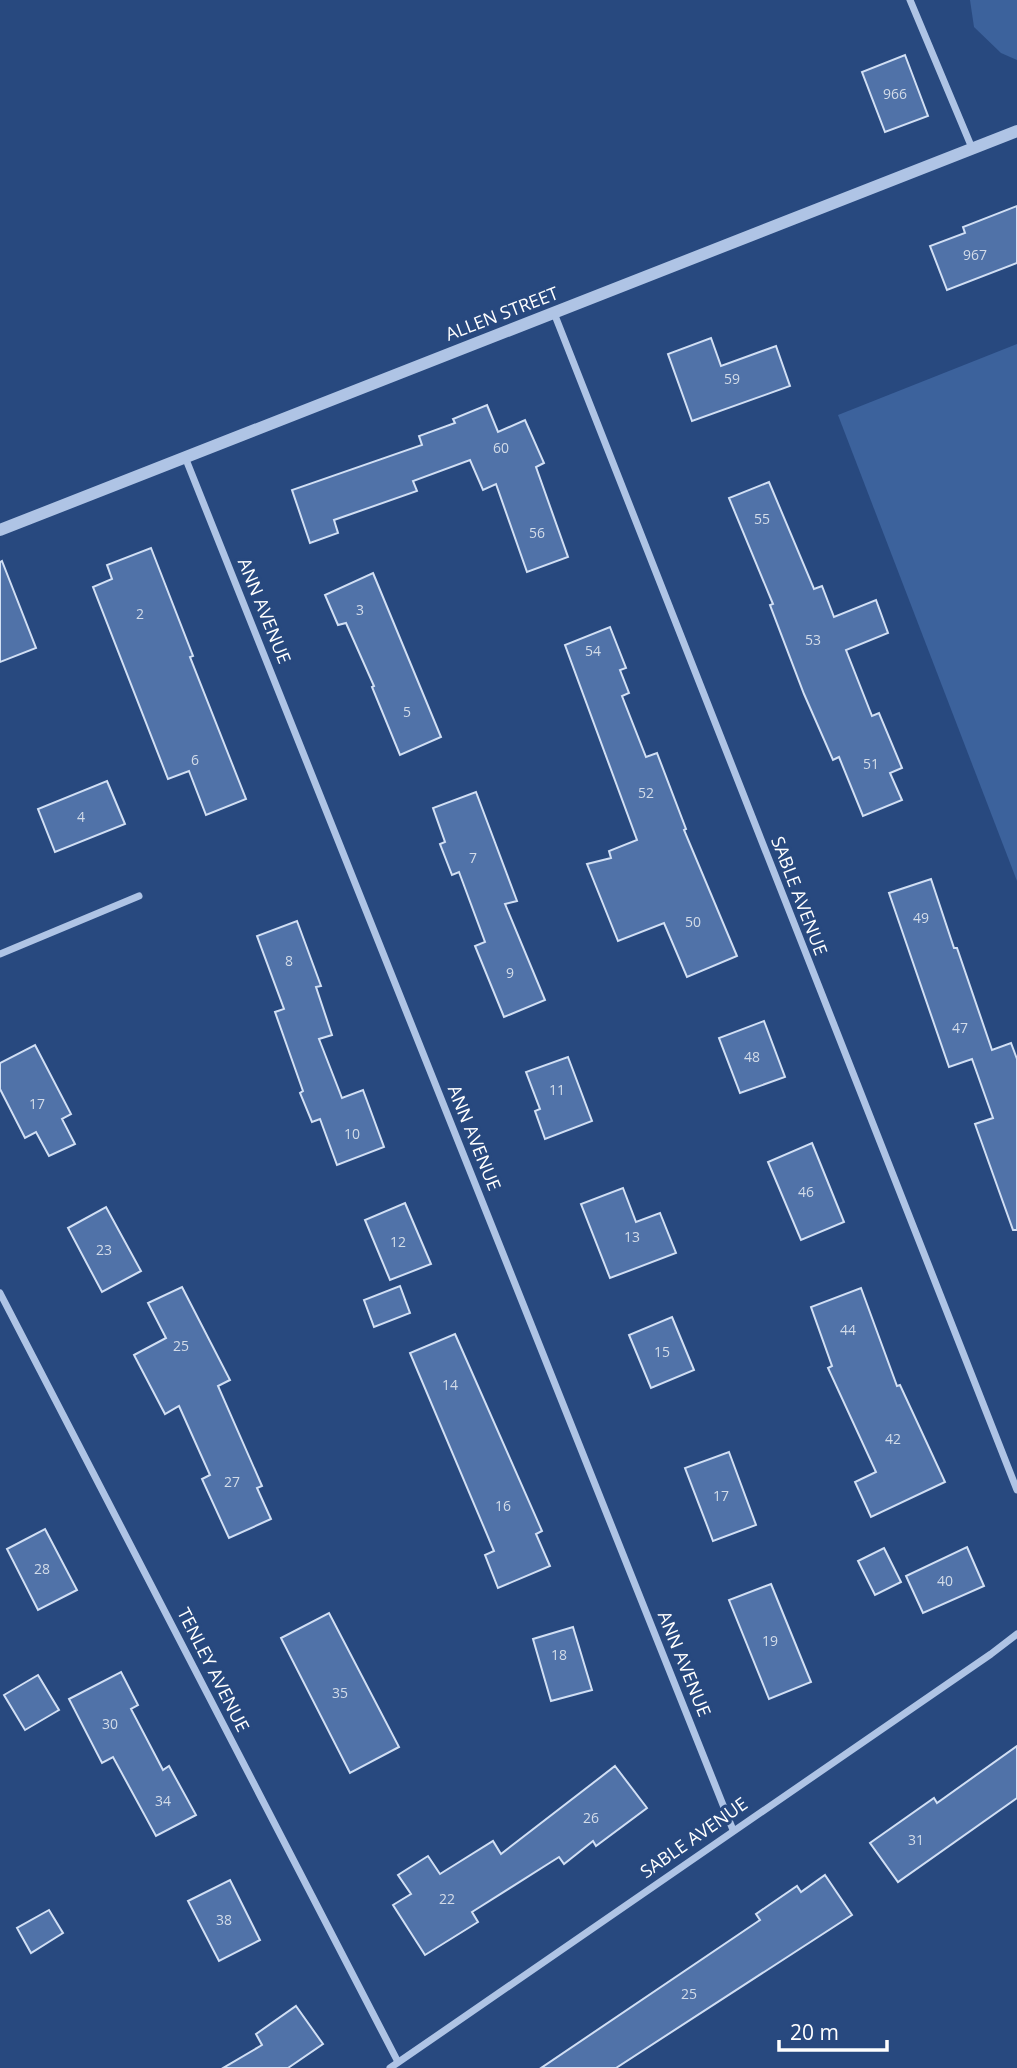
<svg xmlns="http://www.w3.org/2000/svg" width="1017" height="2068" font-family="'Open Sans',sans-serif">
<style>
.green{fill:#3c629c}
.building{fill:#5072a8;stroke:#d1dff4;stroke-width:2}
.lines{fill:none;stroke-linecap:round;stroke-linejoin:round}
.minor{stroke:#afc4e5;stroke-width:7}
.tertiary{stroke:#afc4e5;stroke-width:12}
.labels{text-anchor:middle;stroke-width:6;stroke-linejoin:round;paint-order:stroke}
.number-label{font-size:14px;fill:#d3dce9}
.street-label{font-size:18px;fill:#fff;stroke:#28497f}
</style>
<rect width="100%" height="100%" fill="#28497f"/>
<g class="green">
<path d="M 970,0 L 1017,0 L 1017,60 L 1001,53 L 974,27 Z"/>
<path d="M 1017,344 L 1017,881 L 838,415 Z"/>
</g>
<g class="building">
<path d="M 905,55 L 928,116 L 885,132 L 862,72 Z"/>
<path d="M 1017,206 L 1017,263 L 947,290 L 930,246 L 965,233 L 963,227 Z"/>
<path d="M 711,338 L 721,366 L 776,346 L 790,386 L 692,421 L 668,354 Z"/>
<path d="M 487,405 L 498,432 L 525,420 L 544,463 L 536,467 L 568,557 L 527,572 L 496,484 L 483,490 L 470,460 L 413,481 L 417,491 L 334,520 L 338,533 L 310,543 L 292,490 L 422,445 L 419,436 L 455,423 L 453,419 Z"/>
<path d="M 769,482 L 814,589 L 822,586 L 834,617 L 876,600 L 888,633 L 846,650 L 872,716 L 879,713 L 902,768 L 890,773 L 902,800 L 863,816 L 839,757 L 833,760 L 804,694 L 770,605 L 773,604 L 729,498 Z"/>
<path d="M 151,548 L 193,656 L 190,657 L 246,799 L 206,815 L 189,771 L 168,779 L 93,587 L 112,579 L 107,565 Z"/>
<path d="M 2,561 L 36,648 L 0,662 L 0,562 Z"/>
<path d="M 373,573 L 441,737 L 400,755 L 372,687 L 374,686 L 346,623 L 338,625 L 325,595 Z"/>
<path d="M 610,627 L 626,668 L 620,670 L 629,693 L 622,696 L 646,757 L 657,753 L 686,829 L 684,830 L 737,956 L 687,977 L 664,923 L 618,941 L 587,864 L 611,858 L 609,851 L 637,840 L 565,645 Z"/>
<path d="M 107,781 L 125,824 L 55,852 L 38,809 Z"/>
<path d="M 476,792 L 517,901 L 505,904 L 545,1000 L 504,1017 L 475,946 L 485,942 L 459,872 L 452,875 L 440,844 L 445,842 L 433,808 Z"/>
<path d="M 931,879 L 954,948 L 957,948 L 992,1050 L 1011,1043 L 1017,1059 L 1017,1230 L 1013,1230 L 975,1124 L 993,1118 L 972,1059 L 949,1067 L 889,893 Z"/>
<path d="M 297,921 L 321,986 L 316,987 L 332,1035 L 319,1039 L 342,1098 L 363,1090 L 384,1147 L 337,1165 L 320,1119 L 312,1122 L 300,1093 L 303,1091 L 275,1012 L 284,1009 L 257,936 Z"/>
<path d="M 764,1021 L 785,1077 L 740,1093 L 719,1038 Z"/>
<path d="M 35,1045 L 71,1114 L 62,1119 L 75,1144 L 49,1156 L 36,1132 L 25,1138 L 0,1089 L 0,1063 Z"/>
<path d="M 568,1057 L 592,1121 L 545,1139 L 535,1111 L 540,1109 L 526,1072 Z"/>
<path d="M 812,1143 L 844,1222 L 801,1240 L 768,1162 Z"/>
<path d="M 623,1188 L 636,1222 L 660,1213 L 676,1253 L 610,1278 L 581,1204 Z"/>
<path d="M 405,1203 L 431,1264 L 390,1280 L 365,1220 Z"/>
<path d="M 106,1207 L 141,1271 L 102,1292 L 68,1228 Z"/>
<path d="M 400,1286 L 410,1313 L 374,1327 L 364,1300 Z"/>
<path d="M 182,1287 L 230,1380 L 218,1386 L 262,1486 L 257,1488 L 271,1519 L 229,1538 L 202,1479 L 210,1475 L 179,1406 L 165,1414 L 134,1355 L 166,1338 L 148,1303 Z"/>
<path d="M 861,1288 L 897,1386 L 900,1385 L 945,1482 L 871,1517 L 855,1482 L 876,1472 L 828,1368 L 832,1366 L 811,1307 Z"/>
<path d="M 672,1317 L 694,1370 L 651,1388 L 629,1335 Z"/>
<path d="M 455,1334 L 542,1531 L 536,1534 L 550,1566 L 498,1588 L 485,1555 L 494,1551 L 410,1353 Z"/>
<path d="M 729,1452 L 756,1525 L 713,1541 L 685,1468 Z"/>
<path d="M 45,1529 L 77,1590 L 38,1610 L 7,1549 Z"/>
<path d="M 967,1547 L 984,1586 L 923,1613 L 906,1576 Z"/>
<path d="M 884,1548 L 901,1582 L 875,1595 L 858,1561 Z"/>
<path d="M 771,1584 L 811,1682 L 769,1699 L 729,1600 Z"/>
<path d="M 329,1613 L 399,1747 L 350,1773 L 281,1638 Z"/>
<path d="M 573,1627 L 592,1690 L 551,1701 L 533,1639 Z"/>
<path d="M 121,1672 L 138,1705 L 131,1709 L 163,1770 L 169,1766 L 196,1815 L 156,1836 L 113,1757 L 102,1763 L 69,1699 Z"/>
<path d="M 38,1675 L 59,1710 L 25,1730 L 4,1695 Z"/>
<path d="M 1017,1746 L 1017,1798 L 898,1882 L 870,1843 L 934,1798 L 937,1803 Z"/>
<path d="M 615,1766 L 647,1808 L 596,1846 L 593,1841 L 564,1864 L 559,1857 L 472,1912 L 478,1922 L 425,1955 L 393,1905 L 411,1894 L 398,1875 L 428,1856 L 440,1874 L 493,1841 L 501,1854 Z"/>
<path d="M 825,1875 L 852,1915 L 616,2068 L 541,2068 L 760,1920 L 756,1914 L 797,1886 L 801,1892 Z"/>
<path d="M 230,1880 L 260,1940 L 219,1961 L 188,1901 Z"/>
<path d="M 49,1910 L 63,1933 L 31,1953 L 17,1928 Z"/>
<path d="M 296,2006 L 323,2044 L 288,2068 L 223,2068 L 262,2045 L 256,2034 Z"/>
</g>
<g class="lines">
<g class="minor">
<path d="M 910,0 L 972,148"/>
<path d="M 554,313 L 1017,1490"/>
<path d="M 185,457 L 733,1830"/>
<path d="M 0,954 L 139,896"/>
<path d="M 0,1293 L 398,2062"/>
<path d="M 390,2068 L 991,1654 L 1017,1634"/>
</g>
<path class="tertiary" d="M 0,530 L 1017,131"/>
</g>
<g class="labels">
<g class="number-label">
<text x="895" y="99">966</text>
<text x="975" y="260">967</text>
<text x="732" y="384">59</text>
<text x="501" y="453">60</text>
<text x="762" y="524">55</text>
<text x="537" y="538">56</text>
<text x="360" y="615">3</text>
<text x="140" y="619">2</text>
<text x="813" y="645">53</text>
<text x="593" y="656">54</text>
<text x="407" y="717">5</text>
<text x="195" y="765">6</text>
<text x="871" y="769">51</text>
<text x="646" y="798">52</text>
<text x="81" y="822">4</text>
<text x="473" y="863">7</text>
<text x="921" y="923">49</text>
<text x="693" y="927">50</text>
<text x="289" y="966">8</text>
<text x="510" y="978">9</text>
<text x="960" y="1033">47</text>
<text x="752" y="1062">48</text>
<text x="557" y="1095">11</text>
<text x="37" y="1109">17</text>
<text x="352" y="1139">10</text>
<text x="806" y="1197">46</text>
<text x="632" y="1242">13</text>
<text x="398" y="1247">12</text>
<text x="104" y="1255">23</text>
<text x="848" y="1335">44</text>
<text x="181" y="1351">25</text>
<text x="662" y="1357">15</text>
<text x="450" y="1390">14</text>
<text x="893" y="1444">42</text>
<text x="232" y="1487">27</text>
<text x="721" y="1501">17</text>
<text x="503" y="1511">16</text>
<text x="42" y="1574">28</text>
<text x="945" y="1586">40</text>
<text x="770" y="1646">19</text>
<text x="559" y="1660">18</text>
<text x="340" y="1698">35</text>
<text x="110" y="1729">30</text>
<text x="163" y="1806">34</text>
<text x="591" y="1823">26</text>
<text x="916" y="1845">31</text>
<text x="447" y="1904">22</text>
<text x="224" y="1925">38</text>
<text x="689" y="1999">25</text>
</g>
<g class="street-label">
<text transform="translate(502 314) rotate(-21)" y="6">ALLEN STREET</text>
<text transform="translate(264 611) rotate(68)" y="6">ANN AVENUE</text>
<text transform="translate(799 896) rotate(69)" y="6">SABLE AVENUE</text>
<text transform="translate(474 1138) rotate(68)" y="6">ANN AVENUE</text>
<text transform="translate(684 1664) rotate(68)" y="6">ANN AVENUE</text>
<text transform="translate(213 1670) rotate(63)" y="6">TENLEY AVENUE</text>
<text transform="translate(694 1838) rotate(-35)" y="6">SABLE AVENUE</text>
</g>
</g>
<path d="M779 2040v10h108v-10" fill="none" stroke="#ffffff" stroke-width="3.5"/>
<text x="790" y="2040" font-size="21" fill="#ffffff" stroke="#28497f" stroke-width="5" paint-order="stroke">20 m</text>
</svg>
